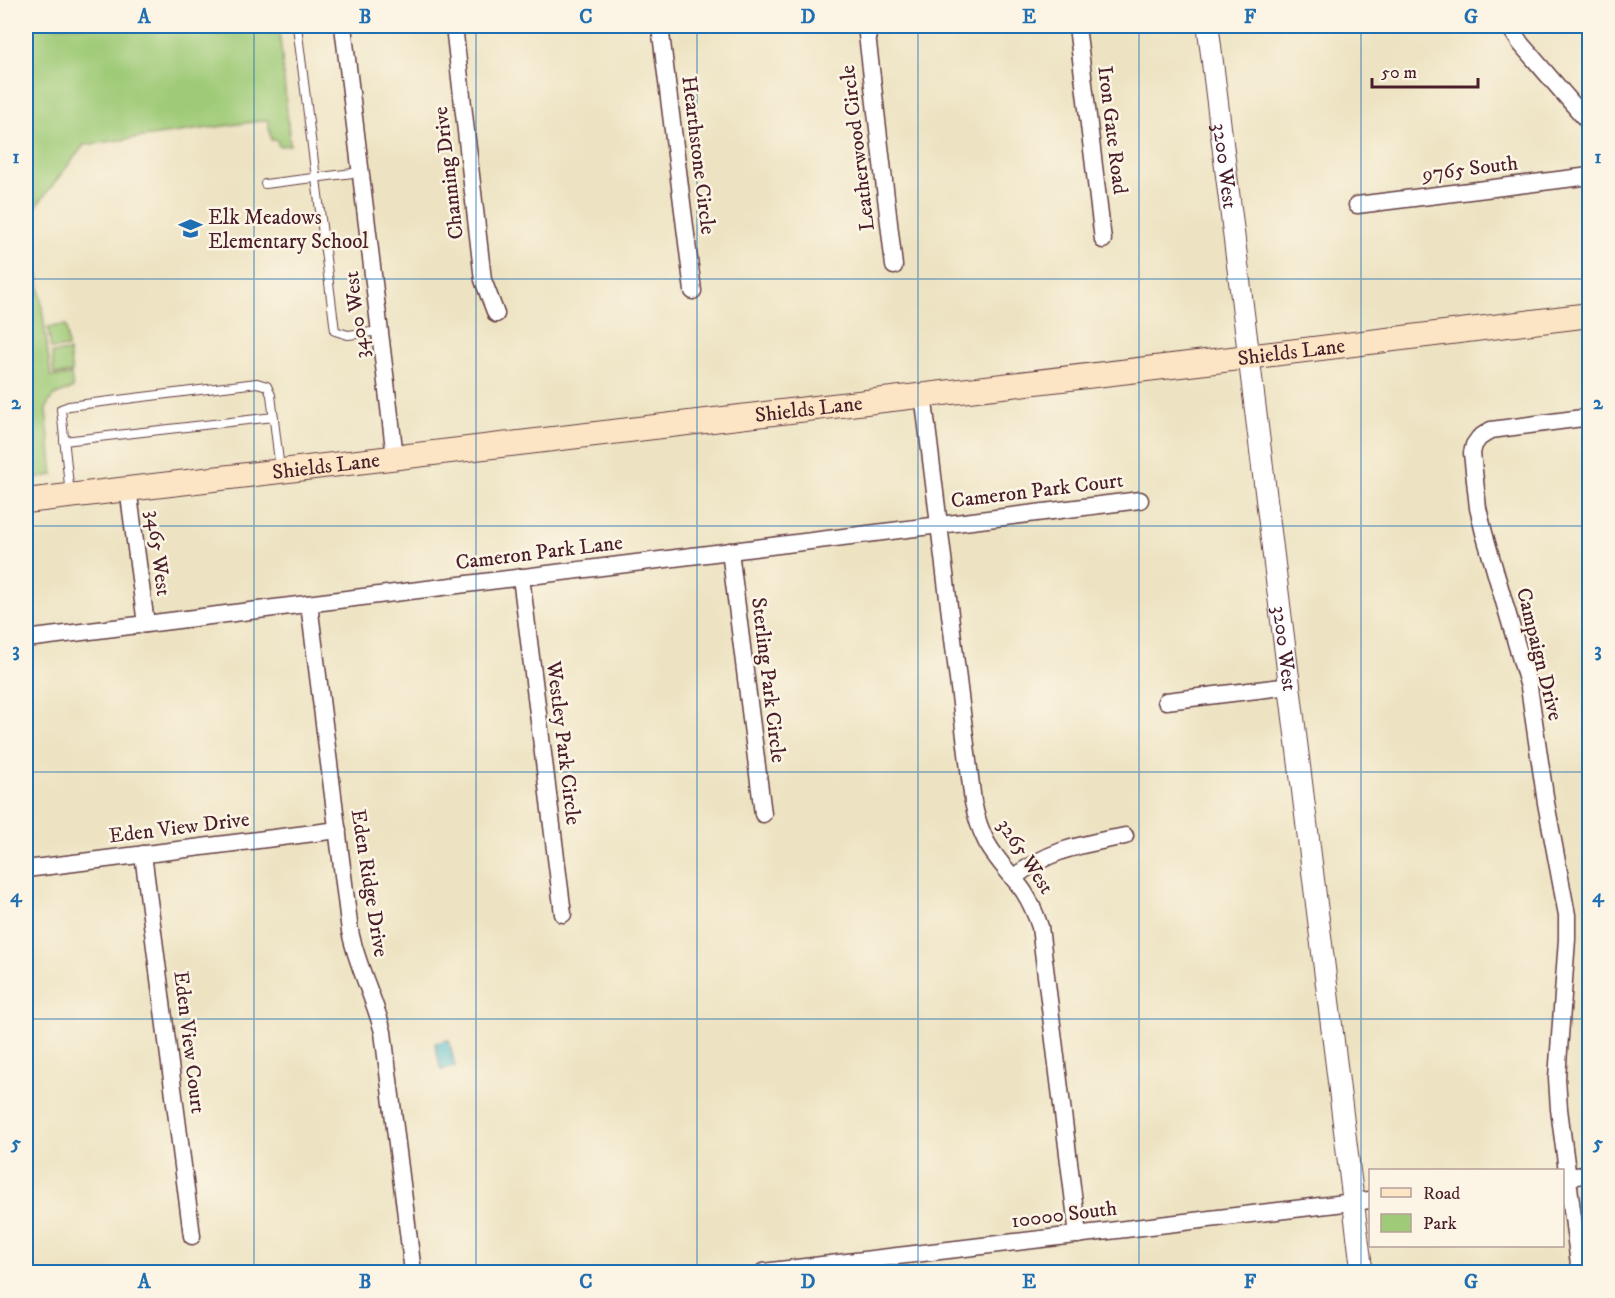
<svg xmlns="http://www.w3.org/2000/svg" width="1615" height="1298" font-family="'IM FELL DW Pica',serif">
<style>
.green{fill:#9fca77;stroke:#747451;stroke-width:1.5}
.water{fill:#52bcce;stroke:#4e6e7c;stroke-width:1.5}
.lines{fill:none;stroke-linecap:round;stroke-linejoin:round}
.service-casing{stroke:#623c42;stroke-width:10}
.minor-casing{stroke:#623c42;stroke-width:19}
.tertiary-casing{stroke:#623c42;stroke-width:23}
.secondary-casing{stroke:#623c42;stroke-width:26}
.service{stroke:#fff;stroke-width:8}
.minor{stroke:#fff;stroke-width:16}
.tertiary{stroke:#fff;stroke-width:21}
.secondary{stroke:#fce5c4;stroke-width:24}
.grid{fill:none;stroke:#1f6fb2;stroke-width:1.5;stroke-opacity:0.55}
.labels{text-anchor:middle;stroke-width:5;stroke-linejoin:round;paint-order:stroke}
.street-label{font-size:21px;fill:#4a1f2b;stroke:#fcf5e5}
.poi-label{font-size:21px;fill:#4a1f2b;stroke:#fcf5e5;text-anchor:start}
.neatline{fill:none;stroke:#1f6fb2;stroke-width:2}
.grid-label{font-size:20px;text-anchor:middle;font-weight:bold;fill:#1f6fb2}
</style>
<rect width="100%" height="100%" fill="#fcf5e5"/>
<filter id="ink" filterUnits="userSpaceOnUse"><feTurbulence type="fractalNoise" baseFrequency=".0167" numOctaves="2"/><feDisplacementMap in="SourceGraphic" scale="12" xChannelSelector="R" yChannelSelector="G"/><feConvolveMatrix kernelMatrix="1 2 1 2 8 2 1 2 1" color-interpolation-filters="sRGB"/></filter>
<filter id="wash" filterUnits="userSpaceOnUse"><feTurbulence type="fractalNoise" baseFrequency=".008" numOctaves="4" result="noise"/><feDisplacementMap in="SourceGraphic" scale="24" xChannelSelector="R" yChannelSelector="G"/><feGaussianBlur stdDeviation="1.35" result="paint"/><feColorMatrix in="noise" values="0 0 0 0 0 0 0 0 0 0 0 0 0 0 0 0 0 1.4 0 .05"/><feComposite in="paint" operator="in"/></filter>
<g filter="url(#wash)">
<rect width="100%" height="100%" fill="#ede3c2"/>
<g class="green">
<path d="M 26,26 L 279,26 L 290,145 L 279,146 L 277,140 L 271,140 L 268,120 L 84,145 L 30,214 L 51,377 L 71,375 L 73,388 C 59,396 51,391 46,410 L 53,475 L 26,479 Z"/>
<path d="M 66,325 L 68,347 L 51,349 L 48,327 Z"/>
<path d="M 69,351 L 72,373 L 54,375 L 52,353 Z"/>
</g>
<path class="water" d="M 449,1040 L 455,1067 L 441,1070 L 435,1043 Z"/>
</g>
<g filter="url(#ink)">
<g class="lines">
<defs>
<g id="service">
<path d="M 297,26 L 335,331 L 348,335 L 380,331"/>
<path d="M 265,184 L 361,172"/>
<path d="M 64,441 L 274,417"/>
<path d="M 70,495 L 61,409 L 69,406 L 257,383 L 267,386 L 271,395 L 280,470"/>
</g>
<g id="minor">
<path d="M 343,26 L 395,457"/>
<path d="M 454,26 L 483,280 L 496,314"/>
<path d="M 660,26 L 693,291"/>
<path d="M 866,26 L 894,266"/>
<path d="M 1077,26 L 1103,240"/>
<path d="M 1509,26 L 1521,44 L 1590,124"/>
<path d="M 1357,205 L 1590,176"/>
<path d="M 923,394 L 973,802 C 976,817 980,830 987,843 C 997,861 1012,875 1024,892 C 1031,903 1036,915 1040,927 L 1078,1235"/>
<path d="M 128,488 L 146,624"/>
<path d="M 730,551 L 763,814"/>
<path d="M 521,577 L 563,914"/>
<path d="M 309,604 L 350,931 C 357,966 374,997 383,1032 L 413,1272"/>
<path d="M 26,639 L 1140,500"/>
<path d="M 1166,701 L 1290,686"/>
<path d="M 143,854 L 192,1236"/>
<path d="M 26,869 L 338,830"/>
<path d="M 1013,878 C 1050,849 1081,845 1125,836"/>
<path d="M 1562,1178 L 1590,1174"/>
<path d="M 763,1272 L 1370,1200"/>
<path d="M 1580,1272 L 1559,1109 L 1557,1078 L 1567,939 L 1567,915 L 1546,803 L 1529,687 L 1484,533 L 1478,508 L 1472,453 L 1474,445 L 1479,438 L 1491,430 L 1590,417"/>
</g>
<g id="tertiary">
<path id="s1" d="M 1208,26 L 1362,1272"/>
</g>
<g id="secondary">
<path id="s2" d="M 26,501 L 1223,360 L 1590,315"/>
</g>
</defs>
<use href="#service" class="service-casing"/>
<use href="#minor" class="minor-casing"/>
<use href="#tertiary" class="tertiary-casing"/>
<use href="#secondary" class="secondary-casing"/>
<use href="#service" class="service"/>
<use href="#minor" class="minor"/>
<use href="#tertiary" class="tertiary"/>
<use href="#secondary" class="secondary"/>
</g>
</g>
<path class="grid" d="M 254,26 L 254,1272M 476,26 L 476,1272M 697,26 L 697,1272M 918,26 L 918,1272M 1139,26 L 1139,1272M 1361,26 L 1361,1272M 26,279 L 1590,279M 26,526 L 1590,526M 26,772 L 1590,772M 26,1019 L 1590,1019"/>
<defs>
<symbol id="school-bare" viewBox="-9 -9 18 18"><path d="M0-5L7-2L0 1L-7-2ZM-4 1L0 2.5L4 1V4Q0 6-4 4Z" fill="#1f6fb2" stroke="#fcf5e5" stroke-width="2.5" paint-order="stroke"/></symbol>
</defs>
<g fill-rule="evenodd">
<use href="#school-bare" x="174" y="212" width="33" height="33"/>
</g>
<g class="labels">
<g class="street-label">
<text transform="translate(1113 130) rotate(83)" y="7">Iron Gate Road</text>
<text transform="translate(857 148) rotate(-97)" y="7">Leatherwood Circle</text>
<text transform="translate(699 155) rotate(83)" y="7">Hearthstone Circle</text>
<text dy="7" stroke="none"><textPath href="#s1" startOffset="141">3200 West</textPath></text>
<text transform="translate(1470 168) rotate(-7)" y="7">9765 South</text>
<text transform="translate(448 173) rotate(-97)" y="7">Channing Drive</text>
<text transform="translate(356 315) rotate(-97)" y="7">3400 West</text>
<text dy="7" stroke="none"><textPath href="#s2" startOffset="1274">Shields Lane</textPath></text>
<text dy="7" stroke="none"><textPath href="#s2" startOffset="788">Shields Lane</textPath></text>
<text dy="7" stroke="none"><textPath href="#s2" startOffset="302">Shields Lane</textPath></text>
<text transform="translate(1037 490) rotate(-7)" y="7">Cameron Park Court</text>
<text transform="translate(539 552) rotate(-7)" y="7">Cameron Park Lane</text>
<text transform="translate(159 553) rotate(83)" y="7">3465 West</text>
<text dy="7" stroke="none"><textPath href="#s1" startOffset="627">3200 West</textPath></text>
<text transform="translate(1540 654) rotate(76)" y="7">Campaign Drive</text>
<text transform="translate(769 680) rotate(83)" y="7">Sterling Park Circle</text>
<text transform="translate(564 743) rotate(83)" y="7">Westley Park Circle</text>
<text transform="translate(179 827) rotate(-7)" y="7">Eden View Drive</text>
<text transform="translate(1026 856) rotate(57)" y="7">3265 West</text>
<text transform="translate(370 883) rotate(81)" y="7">Eden Ridge Drive</text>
<text transform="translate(190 1042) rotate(83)" y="7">Eden View Court</text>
<text transform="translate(1064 1214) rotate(-7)" y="7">10000 South</text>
</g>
<g class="poi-label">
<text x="208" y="224">Elk Meadows<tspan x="208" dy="24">Elementary School</tspan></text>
</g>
</g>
<rect width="1615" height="1298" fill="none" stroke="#fcf5e5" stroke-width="66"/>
<rect x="1369" y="1169" width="195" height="78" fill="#fcf5e5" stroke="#b59f9b" stroke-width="1.5"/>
<rect x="1381" y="1188" width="30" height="9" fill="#fce5c4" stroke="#b59f9b" stroke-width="1.5"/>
<text x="1423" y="1199" font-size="18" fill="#4a1f2b">Road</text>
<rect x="1381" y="1214" width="30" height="18" fill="#9fca77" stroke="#b59f9b" stroke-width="1.5"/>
<text x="1423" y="1229" font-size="18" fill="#4a1f2b">Park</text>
<path d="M1372 78v9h106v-9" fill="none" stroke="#4a1f2b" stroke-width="3"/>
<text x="1381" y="78" font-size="18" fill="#4a1f2b" stroke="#fcf5e5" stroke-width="4.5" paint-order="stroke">50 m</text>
<rect x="33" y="33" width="1549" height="1232" class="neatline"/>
<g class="grid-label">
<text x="144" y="23">A</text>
<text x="365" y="23">B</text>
<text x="586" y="23">C</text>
<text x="808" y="23">D</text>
<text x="1029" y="23">E</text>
<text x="1250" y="23">F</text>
<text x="1471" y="23">G</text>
<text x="16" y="163">1</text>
<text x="1598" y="163">1</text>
<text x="16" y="409">2</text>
<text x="1598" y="409">2</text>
<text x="16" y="656">3</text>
<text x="1598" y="656">3</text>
<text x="16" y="902">4</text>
<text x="1598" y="902">4</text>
<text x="16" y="1149">5</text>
<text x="1598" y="1149">5</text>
<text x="144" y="1288">A</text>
<text x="365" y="1288">B</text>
<text x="586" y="1288">C</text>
<text x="808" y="1288">D</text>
<text x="1029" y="1288">E</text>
<text x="1250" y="1288">F</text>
<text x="1471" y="1288">G</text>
</g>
</svg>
